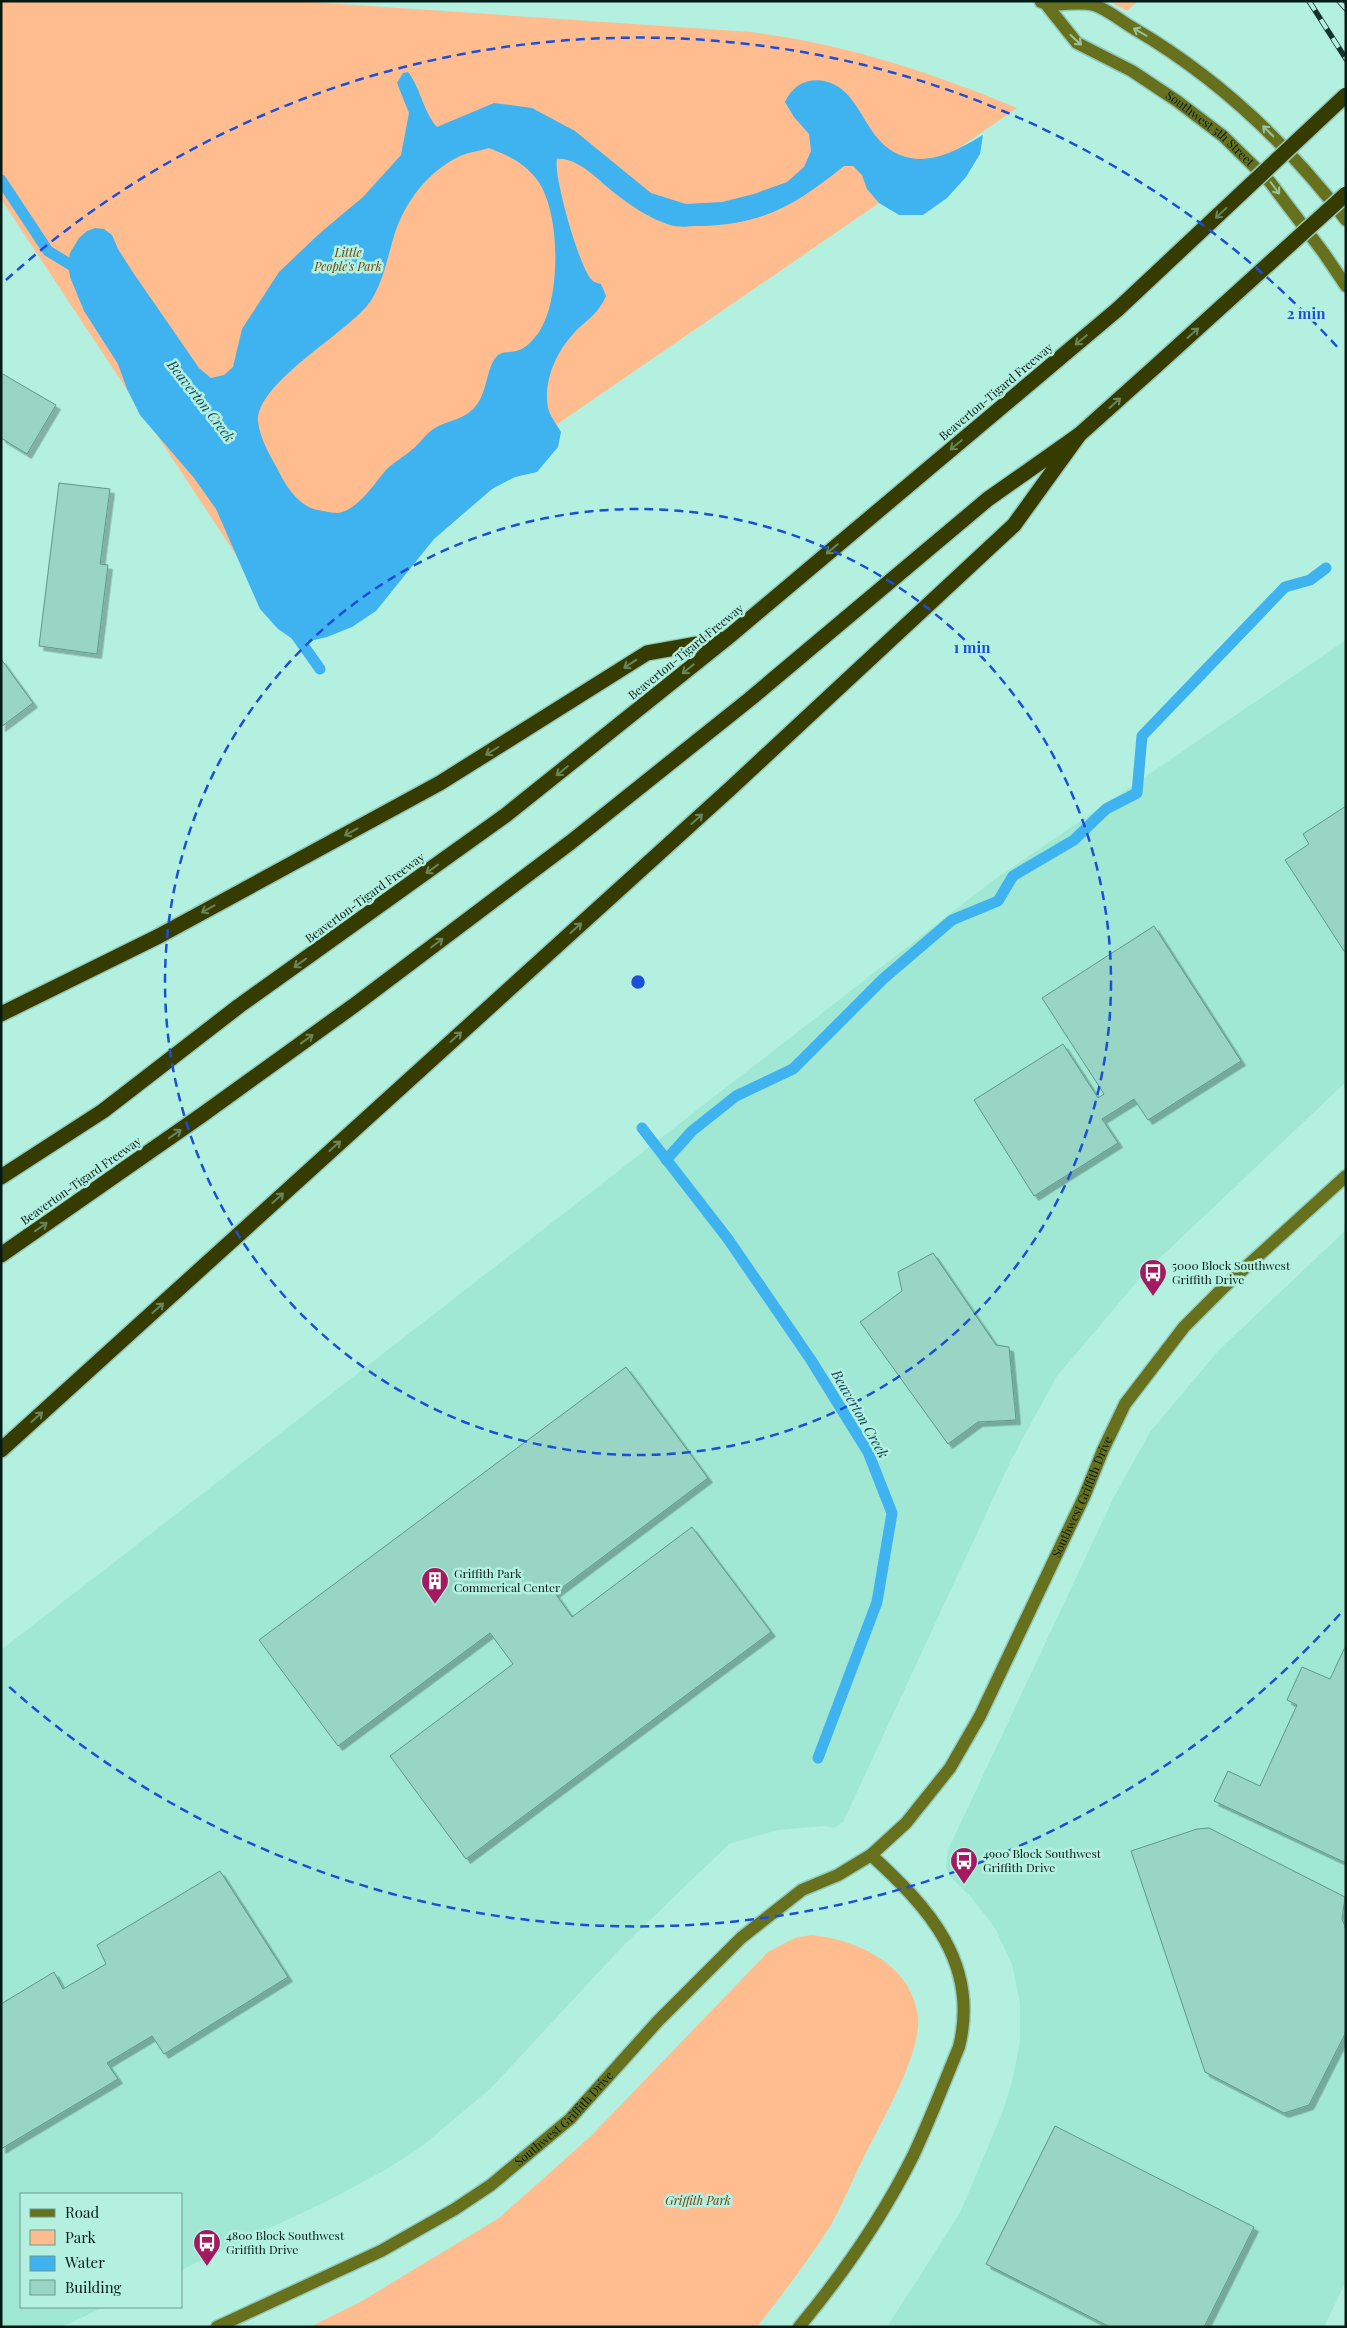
<svg xmlns="http://www.w3.org/2000/svg" width="1347" height="2328" font-family="'Playfair Display',serif">
<style>
.built{fill:#a0e7d4}
.green{fill:#ffbc8e}
.water{fill:#3fb3f0;fill-rule:evenodd}
.lines{fill:none;stroke-linecap:round;stroke-linejoin:round}
.stream{stroke:#3fb3f0;stroke-width:11}
.building{fill:#98d5c4;stroke:#5e9889;filter:url(#shadow)}
.secondary-casing{stroke:#93c9bb;stroke-width:15}
.highway-casing{stroke:#93c9bb;stroke-width:18}
.secondary{stroke:#67711d;stroke-width:12}
.highway{stroke:#363c00;stroke-width:15}
.rail-casing{stroke:#17332c;stroke-width:5.5}
.rail{stroke:#b3f0e0;stroke-width:4;stroke-dasharray:11;stroke-linecap:butt}
.highway-bridge-casing{stroke:#93c9bb;stroke-width:18;stroke-linecap:butt}
.highway-bridge{stroke:#363c00;stroke-width:15}
.oneway{stroke:#98c49c}
.oneway2{stroke:#68845a}
.ring{fill:none;stroke:#1d4ed8;stroke-width:2.5;stroke-dasharray:9 6}
.labels{text-anchor:middle;stroke-width:5;stroke-linejoin:round;paint-order:stroke}
.street-label{font-size:12px;fill:#031a15;stroke:#b3f0e0}
.park-label{font-size:12px;font-style:italic;fill:#753c07;stroke:#b3f0e0}
.poi-label{font-size:12px;fill:#031a15;stroke:#b3f0e0;text-anchor:start}
.water-label{font-size:14px;font-style:italic;fill:#104059;stroke:#b3f0e0}
.centre{fill:#1d4ed8;stroke:#b3f0e0;stroke-width:2.5}
.ring-label{font-size:15px;text-anchor:middle;font-weight:bold;fill:#1d4ed8;stroke:#b3f0e0;stroke-width:5;stroke-linejoin:round;paint-order:stroke}
</style>
<defs>
<filter id="shadow"><feDropShadow dx="4.5" dy="4.5" stdDeviation="0" flood-color="#0004"/></filter>
</defs>
<rect width="100%" height="100%" fill="#b3f0e0"/>
<g class="built">
<path d="M 1346,640 L 1346,1082 L 1147,1270 L 1057,1376 L 1011,1460 L 843,1822 L 834,1828 L 824,1826 L 777,1830 L 729,1844 L 621,1948 L 491,2088 L 421,2147 L 387,2169 L 329,2200 L 181,2270 L 181,2194 L 21,2194 L 21,2307 L 104,2307 L 62,2327 L 1,2327 L 1,1650 L 991,882 Z"/>
<path d="M 1346,1230 L 1346,2281 L 1324,2327 L 887,2327 L 960,2213 L 1003,2111 L 1012,2082 L 1020,2041 L 1020,2003 L 1012,1964 L 995,1928 L 972,1898 L 949,1875 L 946,1867 L 948,1850 L 1114,1497 L 1150,1432 L 1219,1350 Z"/>
</g>
<g class="green">
<path d="M 1,1 L 297,1 L 751,32 C 848,45 927,71 1017,108 L 277,617 L 1,199 Z"/>
<path d="M 1109,1 L 1138,1 L 1127,11 Z"/>
<path d="M 811,1935 C 858,1940 911,1964 918,2016 C 922,2055 878,2127 861,2163 C 850,2185 841,2208 829,2228 C 807,2262 782,2295 757,2327 L 310,2327 L 362,2301 L 499,2218 L 591,2136 L 768,1952 L 795,1938 Z"/>
</g>
<path class="water" d="M 408,72 C 421,89 423,111 437,127 L 494,103 L 532,108 L 575,131 L 651,193 L 686,204 L 722,202 L 754,194 L 787,182 L 804,167 L 811,151 L 809,134 L 794,117 L 785,102 C 796,76 826,74 845,92 C 866,113 870,142 900,155 C 930,167 959,149 983,135 L 980,154 L 966,177 L 947,198 L 923,215 L 899,215 L 879,203 L 867,189 L 862,175 L 853,166 L 844,166 C 797,204 763,225 700,226 C 691,226 679,228 670,225 C 648,218 630,205 612,191 C 597,179 577,157 557,159 C 553,175 579,266 591,279 C 593,282 597,283 601,284 L 606,296 C 597,316 588,318 574,333 C 556,352 543,382 548,408 C 550,416 557,425 561,432 L 558,447 L 537,472 L 515,477 L 492,489 L 434,539 L 376,611 L 352,627 L 327,637 L 310,641 L 294,640 L 278,629 L 260,609 L 216,509 L 194,478 L 140,415 L 127,389 L 118,364 L 84,311 L 70,277 L 68,264 L 70,253 L 79,238 L 87,231 L 95,228 L 104,229 L 112,235 L 118,249 L 132,271 L 199,368 L 211,378 L 224,375 L 233,367 L 242,329 L 279,272 L 320,233 L 363,197 L 401,155 L 409,113 L 397,83 L 403,73 ZM 489,148 C 509,156 525,163 538,181 C 561,214 561,299 539,332 C 533,340 526,349 516,351 C 509,353 502,351 497,356 C 486,367 488,392 475,407 C 463,421 446,420 432,430 C 425,435 420,443 414,448 C 405,456 394,462 386,470 C 374,484 358,510 338,513 C 332,513 324,511 318,510 C 299,507 285,485 277,468 C 269,454 260,438 258,422 C 255,383 349,332 370,302 C 384,281 387,258 394,236 C 404,203 428,171 460,156 C 469,152 480,151 489,148 Z"/>
<g class="lines">
<g class="stream">
<path d="M 1,180 L 48,251 L 81,271"/>
<path d="M 291,628 L 320,669"/>
<path d="M 642,1128 L 728,1239 L 811,1360 L 868,1452 L 892,1513 L 877,1602 L 818,1758"/>
<path d="M 666,1160 L 692,1131 L 736,1096 L 793,1069 L 883,979 L 952,920 L 998,901 L 1013,876 L 1074,840 L 1106,809 L 1137,793 L 1142,736 L 1285,587 L 1310,580 L 1326,568"/>
</g>
</g>
<g class="building">
<path d="M 1,373 L 56,405 L 27,454 L 1,438 Z"/>
<path d="M 59,483 L 110,489 L 100,564 L 108,565 L 97,654 L 39,646 Z"/>
<path d="M 1,659 L 33,703 L 1,727 Z"/>
<path d="M 1346,806 L 1346,954 L 1285,860 L 1309,844 L 1303,834 Z"/>
<path d="M 1154,926 L 1241,1061 L 1148,1120 L 1134,1099 L 1102,1119 L 1118,1143 L 1034,1196 L 974,1100 L 1063,1044 L 1098,1098 L 1104,1094 L 1042,998 Z"/>
<path d="M 933,1253 L 996,1345 L 1009,1347 L 1016,1420 L 978,1422 L 948,1444 L 860,1322 L 902,1291 L 898,1272 Z"/>
<path d="M 626,1367 L 708,1478 L 555,1593 L 572,1617 L 692,1527 L 771,1632 L 466,1859 L 390,1756 L 513,1664 L 490,1633 L 338,1746 L 259,1640 Z"/>
<path d="M 1346,1645 L 1346,1863 L 1214,1801 L 1228,1771 L 1260,1786 L 1297,1705 L 1287,1700 L 1302,1667 L 1330,1679 Z"/>
<path d="M 1209,1828 L 1345,1897 L 1342,1919 L 1346,1929 L 1346,2032 L 1309,2105 L 1284,2113 L 1205,2072 L 1131,1851 L 1197,1829 Z"/>
<path d="M 220,1871 L 288,1977 L 164,2054 L 152,2036 L 107,2063 L 118,2079 L 1,2149 L 1,2004 L 54,1972 L 63,1989 L 106,1964 L 97,1945 Z"/>
<path d="M 1055,2126 L 1254,2227 L 1204,2327 L 1110,2327 L 986,2264 Z"/>
</g>
<g class="lines">
<defs>
<g id="secondary">
<path d="M 1041,2 C 1057,8 1077,0 1094,5 C 1107,9 1121,21 1133,28 C 1217,77 1287,143 1346,220"/>
<path id="s1" d="M 1045,3 L 1077,43 L 1132,71 L 1177,101 L 1223,136 L 1270,182 L 1323,252 L 1346,286"/>
<path id="s2" d="M 217,2327 L 381,2251 L 455,2209 L 491,2185 L 570,2119 L 658,2021 L 741,1938 L 802,1890 L 838,1875 L 871,1855 L 906,1823 L 950,1768 L 980,1716 L 1084,1497 L 1103,1450 L 1125,1404 L 1184,1327 L 1224,1287 L 1346,1176"/>
<path d="M 799,2327 C 843,2274 882,2218 913,2156 C 930,2120 944,2083 959,2047 C 980,1963 928,1907 871,1855"/>
</g>
<g id="highway">
<path d="M 1,1014 L 159,936 L 440,783 L 647,653 L 725,639"/>
<path d="M 1,1177 L 103,1111 L 239,1006 L 506,815 L 726,639 L 1118,309"/>
<path d="M 1,1255 L 202,1115 L 356,1004 L 571,842 L 750,699 L 988,499 L 1079,435 L 1156,366"/>
<path d="M 1,1450 L 731,788 L 1014,525 L 1079,435"/>
</g>
</defs>
<use href="#secondary" class="secondary-casing"/>
<use href="#highway" class="highway-casing"/>
<use href="#secondary" class="secondary"/>
<use href="#highway" class="highway"/>
<defs>
<g id="rail">
<path d="M 1309,1 L 1346,59"/>
<path d="M 1339,1 L 1346,9"/>
</g>
</defs>
<use href="#rail" class="rail-casing"/>
<use href="#rail" class="rail"/>
<defs>
<g id="highway-bridge">
<path d="M 1118,309 L 1346,95"/>
<path d="M 1156,366 L 1346,194"/>
</g>
</defs>
<use href="#highway-bridge" class="highway-bridge-casing"/>
<use href="#highway-bridge" class="highway-bridge"/>
</g>
<defs><path id="oneway-shaft" d="M-6 0H5M1.5-3L5.5 0L1.5 3" fill="none" stroke-width="1.6" stroke-linecap="round" stroke-linejoin="round" transform="scale(1.25)"/></defs>
<g class="oneway">
<use href="#oneway-shaft" transform="translate(1140 32) rotate(-150)"/>
<use href="#oneway-shaft" transform="translate(1076 40) rotate(42)"/>
<use href="#oneway-shaft" transform="translate(1268 131) rotate(-135)"/>
<use href="#oneway-shaft" transform="translate(1275 188) rotate(53)"/>
</g>
<g class="oneway2">
<use href="#oneway-shaft" transform="translate(1221 213) rotate(137)"/>
<use href="#oneway-shaft" transform="translate(1193 333) rotate(-42)"/>
<use href="#oneway-shaft" transform="translate(1081 340) rotate(140)"/>
<use href="#oneway-shaft" transform="translate(1115 403) rotate(-42)"/>
<use href="#oneway-shaft" transform="translate(956 445) rotate(140)"/>
<use href="#oneway-shaft" transform="translate(832 549) rotate(140)"/>
<use href="#oneway-shaft" transform="translate(630 664) rotate(147)"/>
<use href="#oneway-shaft" transform="translate(688 669) rotate(141)"/>
<use href="#oneway-shaft" transform="translate(492 751) rotate(148)"/>
<use href="#oneway-shaft" transform="translate(562 771) rotate(141)"/>
<use href="#oneway-shaft" transform="translate(697 819) rotate(-42)"/>
<use href="#oneway-shaft" transform="translate(351 832) rotate(151)"/>
<use href="#oneway-shaft" transform="translate(432 869) rotate(144)"/>
<use href="#oneway-shaft" transform="translate(208 909) rotate(151)"/>
<use href="#oneway-shaft" transform="translate(576 928) rotate(-42)"/>
<use href="#oneway-shaft" transform="translate(437 943) rotate(-37)"/>
<use href="#oneway-shaft" transform="translate(300 963) rotate(144)"/>
<use href="#oneway-shaft" transform="translate(456 1037) rotate(-42)"/>
<use href="#oneway-shaft" transform="translate(307 1039) rotate(-36)"/>
<use href="#oneway-shaft" transform="translate(175 1134) rotate(-35)"/>
<use href="#oneway-shaft" transform="translate(335 1146) rotate(-42)"/>
<use href="#oneway-shaft" transform="translate(278 1198) rotate(-42)"/>
<use href="#oneway-shaft" transform="translate(41 1227) rotate(-35)"/>
<use href="#oneway-shaft" transform="translate(158 1308) rotate(-42)"/>
<use href="#oneway-shaft" transform="translate(37 1417) rotate(-42)"/>
</g>
<g class="ring">
<circle cx="638" cy="982" r="473"/>
<path d="M1340 1614A945 945 0 0 1 6 1684M6 280A945 945 0 0 1 1340 350"/>
</g>
<defs>
<symbol id="bus-pin" viewBox="-11 -11 22 30"><path d="M0 17L-7.5 6A9.5 9.5 0 1 1 7.5 6Z" fill="#a41a61" stroke="#b3f0e0"/><path d="M-5-6H5V4H4V6H2V4H-2V6H-4V4H-5ZM-3.5-4V0h7V-4ZM-3.5 1.2v1.5H-2V1.2ZM2 1.2v1.5H3.5V1.2Z" fill="#fff"/></symbol>
<symbol id="building-pin" viewBox="-11 -11 22 30"><path d="M0 17L-7.5 6A9.5 9.5 0 1 1 7.5 6Z" fill="#a41a61" stroke="#b3f0e0"/><path d="M-4-6H4V6H1V3H-1V6H-4ZM-2.5-4.3h1.7v1.8h-1.7ZM.8-4.3h1.7v1.8H.8ZM-2.5-1h1.7V.8h-1.7ZM.8-1h1.7V.8H.8Z" fill="#fff"/></symbol>
</defs>
<g fill-rule="evenodd">
<use href="#bus-pin" x="1137" y="1257" width="32" height="43"/>
<use href="#building-pin" x="419" y="1565" width="32" height="43"/>
<use href="#bus-pin" x="948" y="1845" width="32" height="43"/>
<use href="#bus-pin" x="191" y="2227" width="32" height="43"/>
</g>
<g class="labels">
<g class="street-label">
<text dy="4" stroke="none"><textPath href="#s1" startOffset="210">Southwest 5th Street</textPath></text>
<text transform="translate(996 392) rotate(-40)" y="4">Beaverton-Tigard Freeway</text>
<text transform="translate(686 652) rotate(-39)" y="4">Beaverton-Tigard Freeway</text>
<text transform="translate(365 898) rotate(-36)" y="4">Beaverton-Tigard Freeway</text>
<text transform="translate(81 1181) rotate(-35)" y="4">Beaverton-Tigard Freeway</text>
<text dy="4" stroke="none"><textPath href="#s2" startOffset="1236">Southwest Griffith Drive</textPath></text>
<text dy="4" stroke="none"><textPath href="#s2" startOffset="408">Southwest Griffith Drive</textPath></text>
</g>
<g class="park-label">
<text x="348" y="257">Little<tspan x="348" dy="14">People's Park</tspan></text>
<text x="698" y="2205">Griffith Park</text>
</g>
<g class="poi-label">
<text x="1172" y="1270">5000 Block Southwest<tspan x="1172" dy="14">Griffith Drive</tspan></text>
<text x="454" y="1578">Griffith Park<tspan x="454" dy="14">Commerical Center</tspan></text>
<text x="983" y="1858">4900 Block Southwest<tspan x="983" dy="14">Griffith Drive</tspan></text>
<text x="226" y="2240">4800 Block Southwest<tspan x="226" dy="14">Griffith Drive</tspan></text>
</g>
<g class="water-label">
<text transform="translate(201 401) rotate(52)" y="5">Beaverton Creek</text>
<text transform="translate(860 1414) rotate(60)" y="5">Beaverton Creek</text>
</g>
</g>
<circle cx="638" cy="982" r="8" class="centre"/>
<g class="ring-label">
<text x="1306" y="319">2 min</text>
<text x="972" y="653">1 min</text>
</g>
<rect width="1347" height="2328" fill="none" stroke="#031a15" stroke-width="5"/>
<rect x="20" y="2193" width="162" height="115" fill="#b3f0e0" stroke="#6d9a8f"/>
<rect x="30" y="2209" width="25" height="8" fill="#67711d" stroke="#6d9a8f"/>
<text x="65" y="2218" font-size="15" fill="#031a15">Road</text>
<rect x="30" y="2230" width="25" height="15" fill="#ffbc8e" stroke="#6d9a8f"/>
<text x="65" y="2243" font-size="15" fill="#031a15">Park</text>
<rect x="30" y="2256" width="25" height="15" fill="#3fb3f0" stroke="#6d9a8f"/>
<text x="65" y="2268" font-size="15" fill="#031a15">Water</text>
<rect x="30" y="2280" width="25" height="15" fill="#98d5c4" stroke="#6d9a8f"/>
<text x="65" y="2293" font-size="15" fill="#031a15">Building</text>
</svg>
